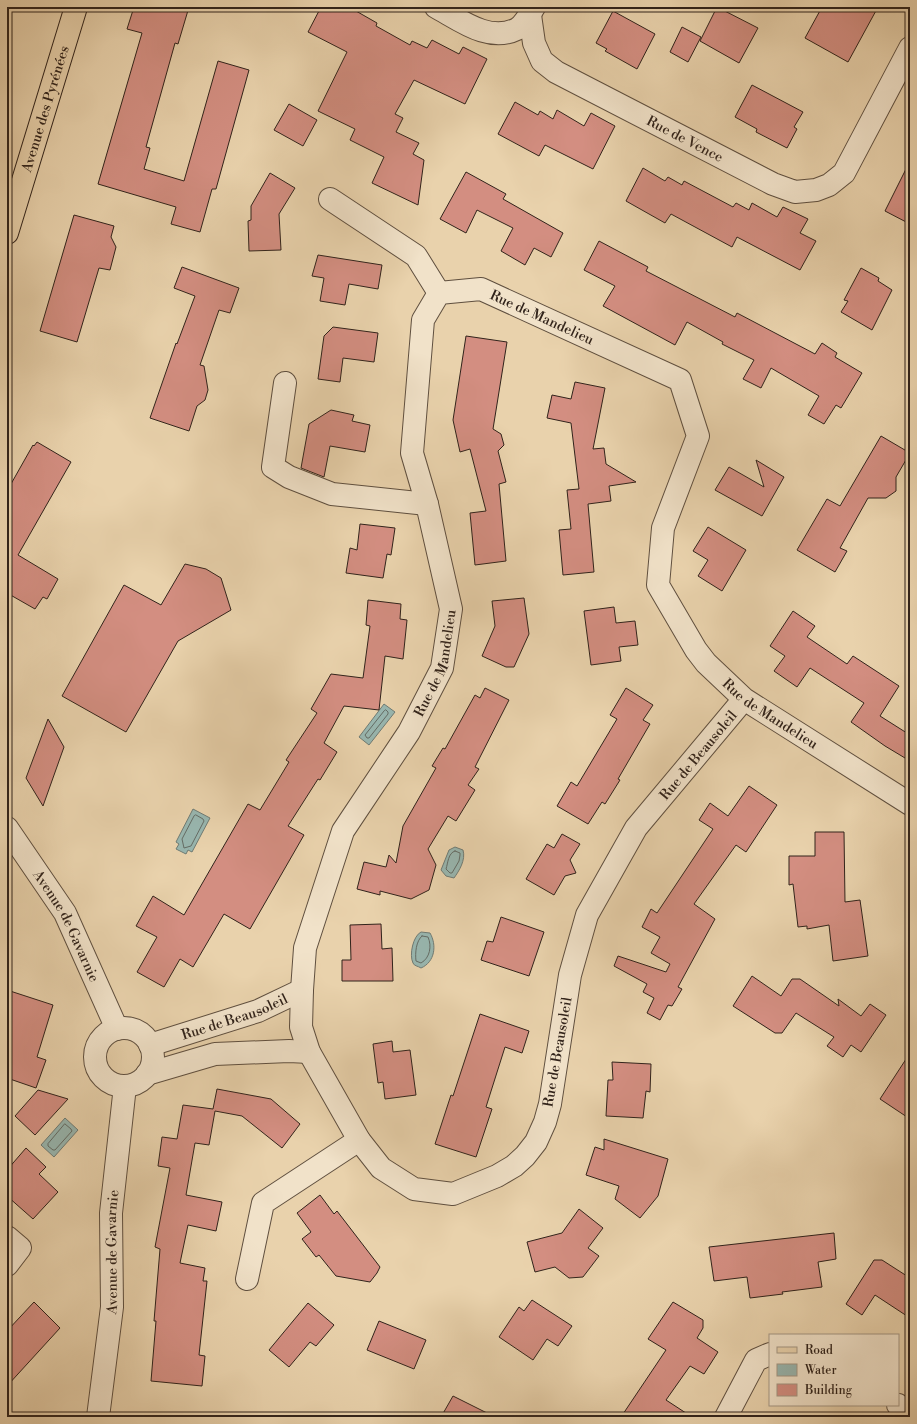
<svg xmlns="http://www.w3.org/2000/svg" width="917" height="1424" font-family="'Libre Bodoni',serif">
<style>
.water{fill:#98b6af;stroke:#6f7b74}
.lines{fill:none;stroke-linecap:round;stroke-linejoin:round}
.shore{stroke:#646c65;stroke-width:1}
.building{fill:#d38e81;stroke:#31231b}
.minor-casing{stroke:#5f4f3f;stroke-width:24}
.major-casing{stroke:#31231b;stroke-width:24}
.minor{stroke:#f1e2c9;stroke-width:22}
.major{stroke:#e9d2ac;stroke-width:22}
.labels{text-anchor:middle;stroke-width:3;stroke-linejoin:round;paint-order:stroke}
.street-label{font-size:14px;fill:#31231b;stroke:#f1e2c9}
</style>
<rect width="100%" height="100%" fill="#e9d2ac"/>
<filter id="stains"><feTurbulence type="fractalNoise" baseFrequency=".005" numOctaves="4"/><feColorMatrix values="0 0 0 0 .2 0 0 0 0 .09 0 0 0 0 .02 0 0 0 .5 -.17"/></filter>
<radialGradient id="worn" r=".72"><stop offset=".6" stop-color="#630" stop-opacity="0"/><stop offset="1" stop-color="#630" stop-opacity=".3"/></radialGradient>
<g class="water">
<path d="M 384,704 L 395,712 L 369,745 L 359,737 Z"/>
<path d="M 193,809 L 210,818 L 192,852 L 188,850 L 186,854 L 176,849 L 179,844 L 176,842 Z"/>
<path d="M 455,847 L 463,850 C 466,860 459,871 454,878 L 446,876 L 441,870 L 449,850 Z"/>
<path d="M 421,932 L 430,933 C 437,945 435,962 421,968 C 418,966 414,966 413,963 C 409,955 413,936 421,932 Z"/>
<path d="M 65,1118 L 78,1130 L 54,1157 L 41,1145 Z"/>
</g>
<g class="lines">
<g class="shore">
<path d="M 386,710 L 388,712 L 388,714 L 369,738 L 367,738 L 365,735 L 384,711 Z"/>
<path d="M 196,815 L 203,819 L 204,821 L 191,846 L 184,848 L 182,839 L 194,816 Z"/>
<path d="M 455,851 L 460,853 L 460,855 L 459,861 L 452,873 L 450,873 L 446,869 C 448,863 448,853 455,851 Z"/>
<path d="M 422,936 L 428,937 C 432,946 430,958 421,963 L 416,961 C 415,953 416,941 422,936 Z"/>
<path d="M 65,1124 L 71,1129 L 72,1131 L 55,1150 L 53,1150 L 48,1146 L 48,1144 Z"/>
</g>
</g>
<g class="building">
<path d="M 134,7 L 189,7 L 178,44 L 175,43 L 146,147 L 150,148 L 144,169 L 184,181 L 218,61 L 249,70 L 216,189 L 212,189 L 200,232 L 171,224 L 176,207 L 98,184 L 142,33 L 127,29 Z"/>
<path d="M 321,7 L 349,7 L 377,23 L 376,26 L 410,45 L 412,41 L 427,48 L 432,40 L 459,54 L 463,47 L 487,59 L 465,104 L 414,80 L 395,114 L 403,118 L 396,132 L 419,143 L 413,154 L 424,160 L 418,205 L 372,183 L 384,157 L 350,140 L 355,129 L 318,111 L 347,52 L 308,32 Z"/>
<path d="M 717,7 L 758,28 L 739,63 L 700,41 Z"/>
<path d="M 822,7 L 878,7 L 848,62 L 805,38 Z"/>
<path d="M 613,11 L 655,34 L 637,69 L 605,51 L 607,49 L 596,43 Z"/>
<path d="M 682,27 L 701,37 L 688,62 L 670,52 Z"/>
<path d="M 752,85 L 803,112 L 794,127 L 797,129 L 787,148 L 756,132 L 757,129 L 735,117 Z"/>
<path d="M 515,102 L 538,115 L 540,111 L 553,119 L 557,110 L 584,126 L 591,113 L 615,126 L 593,169 L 545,145 L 539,156 L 498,134 Z"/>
<path d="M 289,104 L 317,120 L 303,146 L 274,130 Z"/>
<path d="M 910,161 L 910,224 L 885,211 Z"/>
<path d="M 643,168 L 665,181 L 668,177 L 682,185 L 684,181 L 733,207 L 736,203 L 749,210 L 752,203 L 777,217 L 783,207 L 808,219 L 800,233 L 816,241 L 800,270 L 737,237 L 732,247 L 671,214 L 665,223 L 626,201 Z"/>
<path d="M 466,172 L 506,194 L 503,199 L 563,233 L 551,257 L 534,248 L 525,265 L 501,251 L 513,228 L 477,210 L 466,233 L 440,219 Z"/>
<path d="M 270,173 L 295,188 L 279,214 L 281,250 L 249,251 L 248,221 L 251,220 L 251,206 Z"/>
<path d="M 74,215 L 114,226 L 111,237 L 116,247 L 110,270 L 99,268 L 77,342 L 40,331 Z"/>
<path d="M 599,241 L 648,267 L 646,271 L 735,317 L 737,313 L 815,354 L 822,343 L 837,353 L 835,357 L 862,373 L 841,408 L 836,405 L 824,424 L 808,415 L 819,396 L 771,368 L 761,388 L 743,379 L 754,360 L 722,344 L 723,342 L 687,322 L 675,345 L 603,306 L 615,286 L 584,270 Z"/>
<path d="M 318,255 L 382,265 L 378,289 L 349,284 L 345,305 L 320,301 L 324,278 L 312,276 Z"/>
<path d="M 182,267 L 239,288 L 230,313 L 219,310 L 200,365 L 204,366 L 208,390 L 205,400 L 197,406 L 189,431 L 150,418 L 176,343 L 177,344 L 195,296 L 174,288 Z"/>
<path d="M 861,268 L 879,278 L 878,281 L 892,290 L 872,330 L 841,312 L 848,301 L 844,300 Z"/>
<path d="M 333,327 L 378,333 L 374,362 L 343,358 L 340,382 L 318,379 L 324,336 Z"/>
<path d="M 466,336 L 507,342 L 493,429 L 501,434 L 504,445 L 498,451 L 506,482 L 499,484 L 506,561 L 475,565 L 470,513 L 486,511 L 470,449 L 460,452 L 453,420 Z"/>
<path d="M 575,382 L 605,388 L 593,449 L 604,448 L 606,464 L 636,482 L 609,486 L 611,501 L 588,504 L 594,572 L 563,575 L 559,530 L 571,529 L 567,490 L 579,489 L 571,423 L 547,418 L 552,395 L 571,399 Z"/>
<path d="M 331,410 L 354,415 L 352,421 L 370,425 L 365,452 L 330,446 L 324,477 L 301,468 L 309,424 Z"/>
<path d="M 881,436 L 910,453 L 896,477 L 896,491 L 886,498 L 868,498 L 840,548 L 847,551 L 835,572 L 797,550 L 827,499 L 840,506 Z"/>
<path d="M 37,442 L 71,462 L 18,555 L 58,579 L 47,599 L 43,597 L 35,609 L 7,593 L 7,491 L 33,445 L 34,446 Z"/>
<path d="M 756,460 L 784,477 L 762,516 L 715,490 L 729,467 L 764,487 Z"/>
<path d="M 360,524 L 395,528 L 391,555 L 387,554 L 383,578 L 346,573 L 350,548 L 357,550 Z"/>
<path d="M 708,527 L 746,550 L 722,591 L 698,576 L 708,560 L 693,551 Z"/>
<path d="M 185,564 L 206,569 L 221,578 L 231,610 L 178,641 L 126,732 L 62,696 L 124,585 L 161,605 Z"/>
<path d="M 524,598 L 529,634 L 514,667 L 506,667 L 482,656 L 495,626 L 492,601 Z"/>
<path d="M 368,600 L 401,604 L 400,619 L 407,620 L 403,659 L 385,656 L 379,710 L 344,706 L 324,743 L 337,752 L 320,780 L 318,779 L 288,826 L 304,835 L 250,929 L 224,914 L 193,967 L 180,959 L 164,987 L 137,972 L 157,937 L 136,926 L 153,896 L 184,915 L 248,804 L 260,810 L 289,762 L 286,760 L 317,713 L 311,709 L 331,674 L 363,678 L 370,626 L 366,625 Z"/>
<path d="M 614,607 L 616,623 L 635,621 L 638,645 L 619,647 L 621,661 L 591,665 L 584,611 Z"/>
<path d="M 793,611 L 815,626 L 807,637 L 847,664 L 853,656 L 899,686 L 880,716 L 910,735 L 910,761 L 885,746 L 851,722 L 864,703 L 810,668 L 797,687 L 774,671 L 785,656 L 770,646 Z"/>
<path d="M 485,688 L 509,700 L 475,767 L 479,769 L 468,785 L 475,790 L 456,821 L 448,816 L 428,849 L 436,865 L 429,890 L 411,899 L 380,891 L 380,895 L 357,889 L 364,862 L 386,867 L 389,855 L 396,863 L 403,826 L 436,768 L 432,766 L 443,748 L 445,749 L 475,695 L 480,698 Z"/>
<path d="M 626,688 L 653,705 L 643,720 L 650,724 L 618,779 L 620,780 L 605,804 L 602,802 L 588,824 L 557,806 L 571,782 L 577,786 L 617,719 L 610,715 Z"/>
<path d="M 48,719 L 64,747 L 43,806 L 26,778 Z"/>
<path d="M 749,786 L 777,805 L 746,852 L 736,845 L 694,904 L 715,919 L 678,987 L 682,989 L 672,1006 L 668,1005 L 660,1020 L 647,1013 L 654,998 L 643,992 L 647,984 L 614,966 L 618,956 L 666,972 L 670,964 L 651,953 L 660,937 L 642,927 L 651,909 L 657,913 L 713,829 L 699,820 L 710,803 L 728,816 Z"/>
<path d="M 815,832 L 844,832 L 845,902 L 860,900 L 868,956 L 833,961 L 829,925 L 807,929 L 807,926 L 798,927 L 793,884 L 789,885 L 789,856 L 815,856 Z"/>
<path d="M 562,834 L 580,844 L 570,860 L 576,873 L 565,876 L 554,895 L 526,879 L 547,844 L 554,848 Z"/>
<path d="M 501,917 L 544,932 L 529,976 L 481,960 L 487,941 L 493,942 Z"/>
<path d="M 381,924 L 382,949 L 392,948 L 393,981 L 342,981 L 342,960 L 351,960 L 350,925 Z"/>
<path d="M 752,976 L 781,996 L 792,979 L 800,979 L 839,1006 L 838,999 L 861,1016 L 870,1004 L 886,1015 L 861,1052 L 851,1045 L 843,1057 L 827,1046 L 834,1037 L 796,1013 L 782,1033 L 775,1033 L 733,1006 Z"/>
<path d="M 7,990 L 53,1005 L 37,1057 L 46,1060 L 36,1088 L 7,1078 Z"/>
<path d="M 480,1014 L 529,1031 L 522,1053 L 505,1047 L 486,1107 L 492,1109 L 476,1157 L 435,1144 L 451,1095 L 453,1096 Z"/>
<path d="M 392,1041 L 393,1052 L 410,1050 L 416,1095 L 385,1099 L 383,1082 L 378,1083 L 373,1044 Z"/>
<path d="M 910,1053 L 910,1119 L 880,1099 Z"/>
<path d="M 612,1062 L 651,1064 L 650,1092 L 646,1091 L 643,1118 L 606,1116 L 608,1080 L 613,1080 Z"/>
<path d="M 217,1089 L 271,1099 L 300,1124 L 282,1148 L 242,1116 L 215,1111 L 209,1145 L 195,1143 L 186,1195 L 222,1202 L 216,1231 L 188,1225 L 180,1263 L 205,1268 L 203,1281 L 207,1281 L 199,1355 L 205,1356 L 202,1386 L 151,1381 L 156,1321 L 154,1321 L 160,1249 L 155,1247 L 170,1168 L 158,1166 L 162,1137 L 177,1139 L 183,1105 L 213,1109 Z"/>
<path d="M 38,1090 L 68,1099 L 35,1135 L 15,1116 Z"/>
<path d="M 604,1139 L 668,1159 L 658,1196 L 640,1218 L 615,1199 L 619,1186 L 586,1175 L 595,1147 L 604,1150 Z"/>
<path d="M 26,1148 L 46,1167 L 39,1174 L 58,1192 L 33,1219 L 7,1196 L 7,1170 Z"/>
<path d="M 320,1195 L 334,1214 L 337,1211 L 380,1267 L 377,1273 L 370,1282 L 336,1276 L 319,1255 L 316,1257 L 302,1239 L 311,1232 L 297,1213 Z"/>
<path d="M 579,1209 L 603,1228 L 588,1248 L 599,1256 L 583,1277 L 569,1278 L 555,1267 L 535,1272 L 527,1242 L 562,1233 Z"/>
<path d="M 834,1233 L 836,1259 L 818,1262 L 822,1287 L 782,1292 L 783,1294 L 750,1298 L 747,1277 L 714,1281 L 709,1247 Z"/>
<path d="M 874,1260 L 882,1260 L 910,1278 L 910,1318 L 875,1295 L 862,1315 L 846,1304 Z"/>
<path d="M 532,1300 L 572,1326 L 558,1346 L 547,1339 L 533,1360 L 499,1337 L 519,1307 L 524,1311 Z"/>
<path d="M 34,1302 L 60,1328 L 7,1386 L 7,1331 Z"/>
<path d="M 673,1302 L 703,1320 L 703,1328 L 697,1338 L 718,1352 L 704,1374 L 690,1366 L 666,1400 L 692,1417 L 621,1417 L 666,1350 L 648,1339 Z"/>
<path d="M 308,1303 L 334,1325 L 316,1346 L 310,1342 L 289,1367 L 269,1350 Z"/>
<path d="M 379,1321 L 426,1340 L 414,1369 L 367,1350 Z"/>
<path d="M 453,1396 L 495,1417 L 441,1417 Z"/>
</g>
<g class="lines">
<defs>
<g id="minor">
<path d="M 436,7 C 460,20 489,43 517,29 C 524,25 530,14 534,7"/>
<path id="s1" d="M 530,15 L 534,43 L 542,61 L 556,72 L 773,184 L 795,192 L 816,190 L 829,185 L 844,173 L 910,48"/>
<path d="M 330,199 L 416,256 L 439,293"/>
<path d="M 285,383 L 273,467 L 289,477 L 332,494 L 427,504"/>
<path id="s2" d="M 744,699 L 636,828 L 587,915 L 570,975 L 550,1104 L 545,1122 L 536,1142 L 525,1156 L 514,1166 L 497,1176 L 453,1194 L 414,1189 L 381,1168 L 359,1140 L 309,1052 L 301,1027 L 302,990 L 305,948 L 343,831 L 409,732 L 442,668 L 451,609 L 427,504 L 412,453 L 423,320 L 439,293 L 481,289 L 680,380 L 698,436 L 663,528 L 658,585 L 696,650 L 706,663 L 744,699 L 910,804"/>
<path id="s3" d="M 7,828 L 65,913 L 117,1029"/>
<circle cx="124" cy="1057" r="29"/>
<path id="s4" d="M 150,1045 L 258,1011 L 302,990"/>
<path d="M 147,1074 L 215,1054 L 289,1051 L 309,1052"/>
<path d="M 7,1237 L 20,1248 L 7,1265"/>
<path d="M 247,1279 L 263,1203 L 359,1140"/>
<path d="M 898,1405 L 907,1417"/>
<path id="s5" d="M 98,1417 L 112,1307 L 111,1213 L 125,1086"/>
<path d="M 726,1417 L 756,1360 L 770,1354"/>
</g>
<g id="major">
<path id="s6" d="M 7,233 L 76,7"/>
</g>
</defs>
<use href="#minor" class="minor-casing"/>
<use href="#major" class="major-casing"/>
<use href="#minor" class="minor"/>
<use href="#major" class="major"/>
</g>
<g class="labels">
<g class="street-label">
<text dy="5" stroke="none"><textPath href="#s6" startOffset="130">Avenue des Pyrénées</textPath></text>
<text dy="5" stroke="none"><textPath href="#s1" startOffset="211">Rue de Vence</textPath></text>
<text dy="5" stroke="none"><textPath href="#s2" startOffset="1731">Rue de Mandelieu</textPath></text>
<text dy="5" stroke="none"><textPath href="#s2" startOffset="1239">Rue de Mandelieu</textPath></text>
<text dy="5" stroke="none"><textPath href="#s2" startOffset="2271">Rue de Mandelieu</textPath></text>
<text transform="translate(698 755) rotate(-50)" y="5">Rue de Beausoleil</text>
<text dy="5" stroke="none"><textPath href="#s3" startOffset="115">Avenue de Gavarnie</textPath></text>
<text dy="5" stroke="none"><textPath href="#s4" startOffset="89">Rue de Beausoleil</textPath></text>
<text transform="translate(557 1052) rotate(-80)" y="5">Rue de Beausoleil</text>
<text dy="5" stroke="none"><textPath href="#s5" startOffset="166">Avenue de Gavarnie</textPath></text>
</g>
</g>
<rect width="917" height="1424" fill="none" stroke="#e9d2ac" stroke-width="24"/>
<rect x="8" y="8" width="901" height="1408" fill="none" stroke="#31231b" stroke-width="2"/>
<rect x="12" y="12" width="893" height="1400" fill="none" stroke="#31231b"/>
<rect x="769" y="1334" width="130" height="72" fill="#f1e2c9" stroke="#a49683"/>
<rect x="777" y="1347" width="20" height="6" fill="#e9d2ac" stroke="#a49683"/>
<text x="805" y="1354" font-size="12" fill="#31231b">Road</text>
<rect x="777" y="1364" width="20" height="12" fill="#98b6af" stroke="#a49683"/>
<text x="805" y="1374" font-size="12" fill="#31231b">Water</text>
<rect x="777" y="1384" width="20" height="12" fill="#d38e81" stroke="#a49683"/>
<text x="805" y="1394" font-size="12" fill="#31231b">Building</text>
<rect width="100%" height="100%" filter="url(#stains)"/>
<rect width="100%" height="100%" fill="url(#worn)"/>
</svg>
